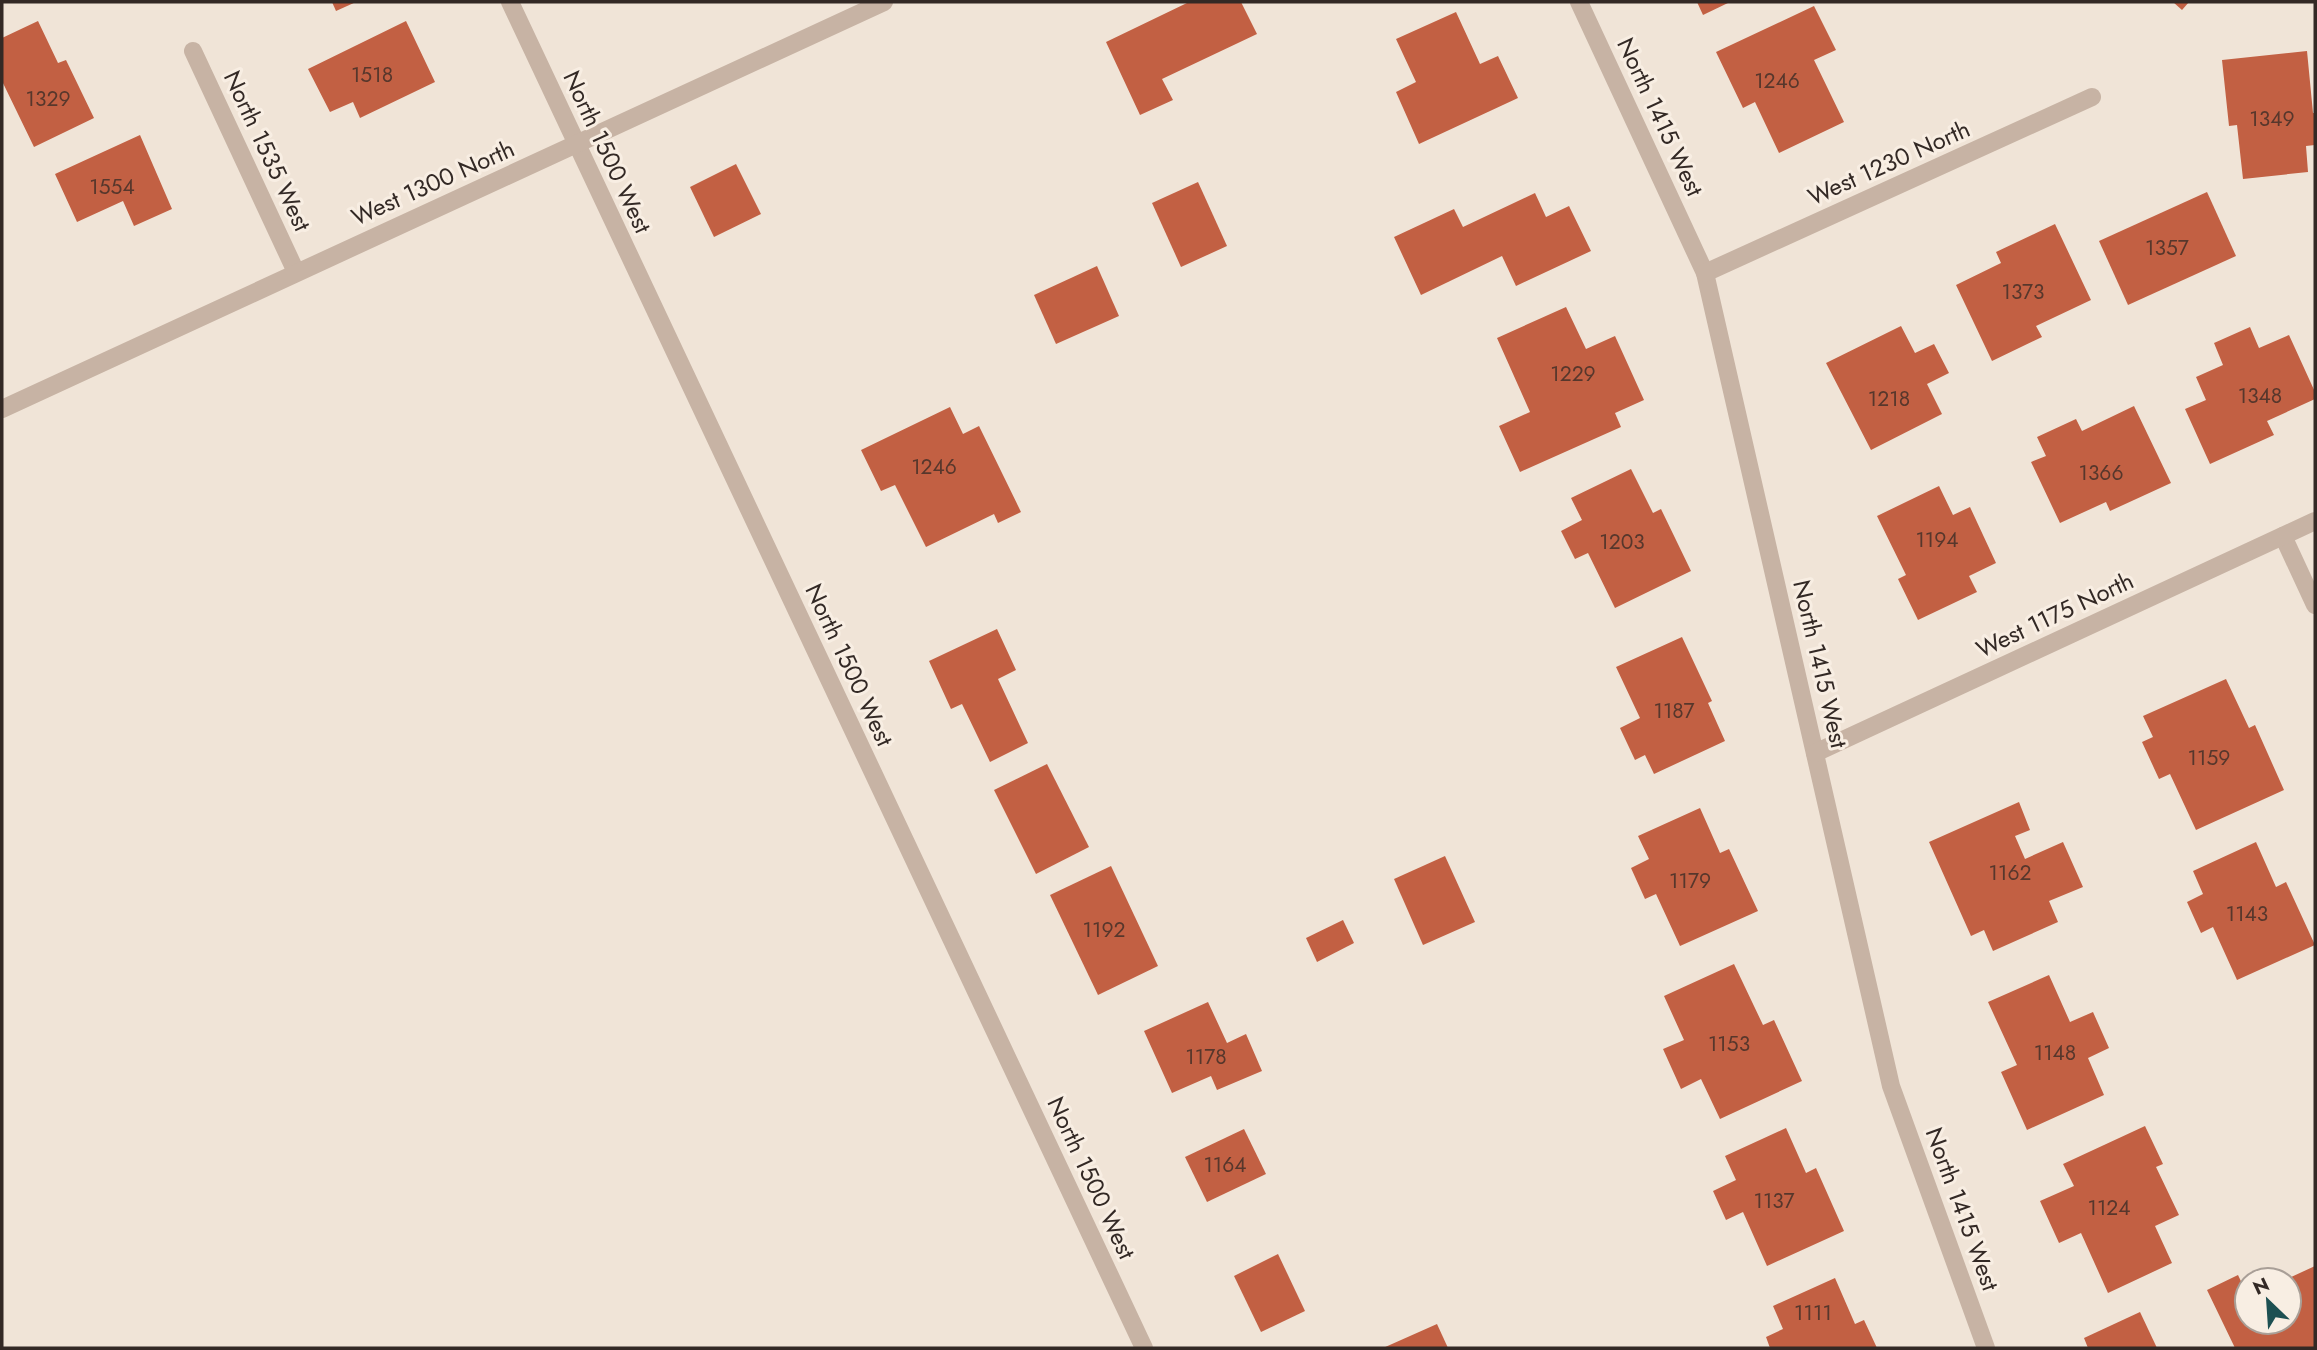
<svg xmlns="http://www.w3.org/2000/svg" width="2317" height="1350" font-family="Jost,sans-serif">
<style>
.building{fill:#c26043}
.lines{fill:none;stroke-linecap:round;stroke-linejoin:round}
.minor{stroke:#c7b3a4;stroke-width:18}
.tertiary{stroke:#c7b3a4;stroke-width:18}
.labels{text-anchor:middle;stroke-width:6;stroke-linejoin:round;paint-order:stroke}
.number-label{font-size:21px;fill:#57372c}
.street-label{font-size:24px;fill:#332925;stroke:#f8eee3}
</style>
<rect width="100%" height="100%" fill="#f0e4d7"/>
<g class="building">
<path d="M 332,2 L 356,2 L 336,11 Z"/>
<path d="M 1189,2 L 1241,2 L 1257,34 L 1162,79 L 1173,100 L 1140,115 L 1106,42 Z"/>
<path d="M 1697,2 L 1730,2 L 1703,15 Z"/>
<path d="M 2173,2 L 2189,2 L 2182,10 Z"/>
<path d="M 1814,6 L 1836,50 L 1814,60 L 1844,122 L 1779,153 L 1755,102 L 1743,108 L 1716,52 Z"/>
<path d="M 1456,12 L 1480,64 L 1498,56 L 1518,98 L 1419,144 L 1396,92 L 1416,82 L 1396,39 Z"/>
<path d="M 38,21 L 58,63 L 66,60 L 94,118 L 34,147 L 2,81 L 2,38 Z"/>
<path d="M 406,21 L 435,82 L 360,118 L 353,102 L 330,112 L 308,69 Z"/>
<path d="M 2307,51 L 2313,113 L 2315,113 L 2315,145 L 2306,146 L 2308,172 L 2243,179 L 2237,125 L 2229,126 L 2222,60 Z"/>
<path d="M 140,135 L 172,209 L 134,226 L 123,201 L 77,222 L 55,174 Z"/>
<path d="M 736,164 L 761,214 L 714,237 L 690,187 Z"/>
<path d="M 1198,182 L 1227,246 L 1181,267 L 1152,203 Z"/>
<path d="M 2207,192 L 2236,256 L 2128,305 L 2099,241 Z"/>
<path d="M 1535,193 L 1546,217 L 1569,206 L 1591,251 L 1516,286 L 1502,256 L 1421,295 L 1394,237 L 1454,209 L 1463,227 Z"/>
<path d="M 2055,224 L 2091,300 L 2036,326 L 2042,337 L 1992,361 L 1956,285 L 2001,263 L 1996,252 Z"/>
<path d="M 1097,266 L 1119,316 L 1056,344 L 1034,295 Z"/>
<path d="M 1566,307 L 1586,349 L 1615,336 L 1644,400 L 1615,413 L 1621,427 L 1520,472 L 1499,426 L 1530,412 L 1497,338 Z"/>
<path d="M 1901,326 L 1915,353 L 1934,344 L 1949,373 L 1927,384 L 1942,414 L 1871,450 L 1826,363 Z"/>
<path d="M 2250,327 L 2259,348 L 2289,335 L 2315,392 L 2315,399 L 2267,421 L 2274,435 L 2210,464 L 2185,409 L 2206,400 L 2196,377 L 2223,365 L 2214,343 Z"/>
<path d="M 2134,406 L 2171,483 L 2110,511 L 2106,502 L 2060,523 L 2031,462 L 2046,456 L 2037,437 L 2076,419 L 2082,431 Z"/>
<path d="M 950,407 L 963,434 L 979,426 L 1021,512 L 998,523 L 994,514 L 926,547 L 895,485 L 881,491 L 861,450 Z"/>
<path d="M 1631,469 L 1653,513 L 1661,509 L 1691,571 L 1615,608 L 1588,553 L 1575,559 L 1561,531 L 1582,520 L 1571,498 Z"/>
<path d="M 1939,486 L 1953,515 L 1970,507 L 1996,563 L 1969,576 L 1977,592 L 1918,620 L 1898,579 L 1906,575 L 1877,516 Z"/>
<path d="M 997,629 L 1016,670 L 998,679 L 1028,743 L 990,762 L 962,704 L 951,709 L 929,661 Z"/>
<path d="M 1682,637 L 1712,701 L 1708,703 L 1725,741 L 1654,774 L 1645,755 L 1635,760 L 1620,728 L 1640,718 L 1616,667 Z"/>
<path d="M 2226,679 L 2249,728 L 2255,725 L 2284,790 L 2196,830 L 2170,774 L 2159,779 L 2142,742 L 2153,737 L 2143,716 Z"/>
<path d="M 1047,764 L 1089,847 L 1036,874 L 994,790 Z"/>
<path d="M 2019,802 L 2030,830 L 2015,836 L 2025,859 L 2063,842 L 2083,887 L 2049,901 L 2058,922 L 1993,951 L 1984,930 L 1971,936 L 1929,842 Z"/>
<path d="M 1700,808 L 1720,853 L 1729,849 L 1758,911 L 1680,946 L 1656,894 L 1645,899 L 1631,868 L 1649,859 L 1638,836 Z"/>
<path d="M 2256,842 L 2276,887 L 2286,882 L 2315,945 L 2237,980 L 2213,927 L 2201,933 L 2187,902 L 2203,894 L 2193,871 Z"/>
<path d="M 1445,856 L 1475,922 L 1423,945 L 1394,879 Z"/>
<path d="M 1111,866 L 1158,966 L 1098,995 L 1050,895 Z"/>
<path d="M 1343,920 L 1354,943 L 1317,962 L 1306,938 Z"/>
<path d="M 1734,964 L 1763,1025 L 1774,1020 L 1802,1081 L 1720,1119 L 1701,1079 L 1681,1089 L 1663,1049 L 1684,1040 L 1664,996 Z"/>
<path d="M 2049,975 L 2070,1022 L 2093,1012 L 2109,1048 L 2088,1058 L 2104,1095 L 2027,1130 L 2001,1072 L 2017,1065 L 1988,1002 Z"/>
<path d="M 1208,1002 L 1227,1043 L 1246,1034 L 1262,1071 L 1217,1090 L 1211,1076 L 1172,1093 L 1144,1031 Z"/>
<path d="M 2145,1126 L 2163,1164 L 2156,1167 L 2179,1215 L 2155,1226 L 2172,1263 L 2108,1293 L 2081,1233 L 2059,1243 L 2040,1201 L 2074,1186 L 2063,1164 Z"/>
<path d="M 1786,1128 L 1806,1173 L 1816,1168 L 1844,1231 L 1767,1266 L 1743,1212 L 1726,1220 L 1713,1191 L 1736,1180 L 1725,1156 Z"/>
<path d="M 1244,1129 L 1266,1174 L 1207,1202 L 1185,1157 Z"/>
<path d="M 1278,1254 L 1305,1311 L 1261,1332 L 1234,1276 Z"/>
<path d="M 2315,1266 L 2315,1348 L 2235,1348 L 2207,1290 L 2238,1275 L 2247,1294 L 2247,1322 L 2289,1322 L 2289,1278 Z"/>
<path d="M 1835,1278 L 1855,1324 L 1864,1320 L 1877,1348 L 1770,1348 L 1766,1337 L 1783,1329 L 1773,1306 Z"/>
<path d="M 2140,1312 L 2157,1348 L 2088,1348 L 2084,1338 Z"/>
<path d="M 1437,1324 L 1448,1348 L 1383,1348 Z"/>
</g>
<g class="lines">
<g class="minor">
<path d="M 1579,2 L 1705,273 L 1891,1086 L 1986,1348"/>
<path d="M 193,51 L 296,272"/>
<path d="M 1705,273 L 2092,97"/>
<path d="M 2283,536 L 2315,605"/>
<path d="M 1815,753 L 2315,521"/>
</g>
<g class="tertiary">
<path d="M 510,2 L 1144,1348"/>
<path d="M 2,409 L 884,2"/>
</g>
</g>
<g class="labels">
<g class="number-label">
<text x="372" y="82">1518</text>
<text x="1777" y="88">1246</text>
<text x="48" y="106">1329</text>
<text x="2272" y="126">1349</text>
<text x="112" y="194">1554</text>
<text x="2167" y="255">1357</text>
<text x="2023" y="299">1373</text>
<text x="1573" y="381">1229</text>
<text x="2260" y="403">1348</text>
<text x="1889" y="406">1218</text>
<text x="934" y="474">1246</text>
<text x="2101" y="480">1366</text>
<text x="1937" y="547">1194</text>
<text x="1622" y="549">1203</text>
<text x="1674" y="718">1187</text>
<text x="2209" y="765">1159</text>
<text x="2010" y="880">1162</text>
<text x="1690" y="888">1179</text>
<text x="2247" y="921">1143</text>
<text x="1104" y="937">1192</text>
<text x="1729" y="1051">1153</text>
<text x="2055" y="1060">1148</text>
<text x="1206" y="1064">1178</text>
<text x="1225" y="1172">1164</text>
<text x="1774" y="1208">1137</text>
<text x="2109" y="1215">1124</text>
<text x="1813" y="1320">1111</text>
</g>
<g class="street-label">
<text transform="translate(1660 117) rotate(65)" y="8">North 1415 West</text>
<text transform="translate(267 151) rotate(65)" y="8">North 1535 West</text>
<text transform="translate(607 152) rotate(65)" y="8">North 1500 West</text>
<text transform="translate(1889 163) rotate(-24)" y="8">West 1230 North</text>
<text transform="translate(433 183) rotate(-24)" y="8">West 1300 North</text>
<text transform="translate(2055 615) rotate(-25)" y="8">West 1175 North</text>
<text transform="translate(1820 664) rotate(77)" y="8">North 1415 West</text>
<text transform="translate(849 665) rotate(65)" y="8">North 1500 West</text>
<text transform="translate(1091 1178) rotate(65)" y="8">North 1500 West</text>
<text transform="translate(1962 1209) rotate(70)" y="8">North 1415 West</text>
</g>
</g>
<rect width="2317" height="1350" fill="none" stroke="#332925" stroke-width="7"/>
<g transform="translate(2268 1301) rotate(335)"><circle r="33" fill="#f8eee3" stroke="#a99f97" stroke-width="2"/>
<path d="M0-5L12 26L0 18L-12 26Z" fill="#1d5052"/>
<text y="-10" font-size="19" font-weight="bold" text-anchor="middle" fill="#332925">N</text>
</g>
</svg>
